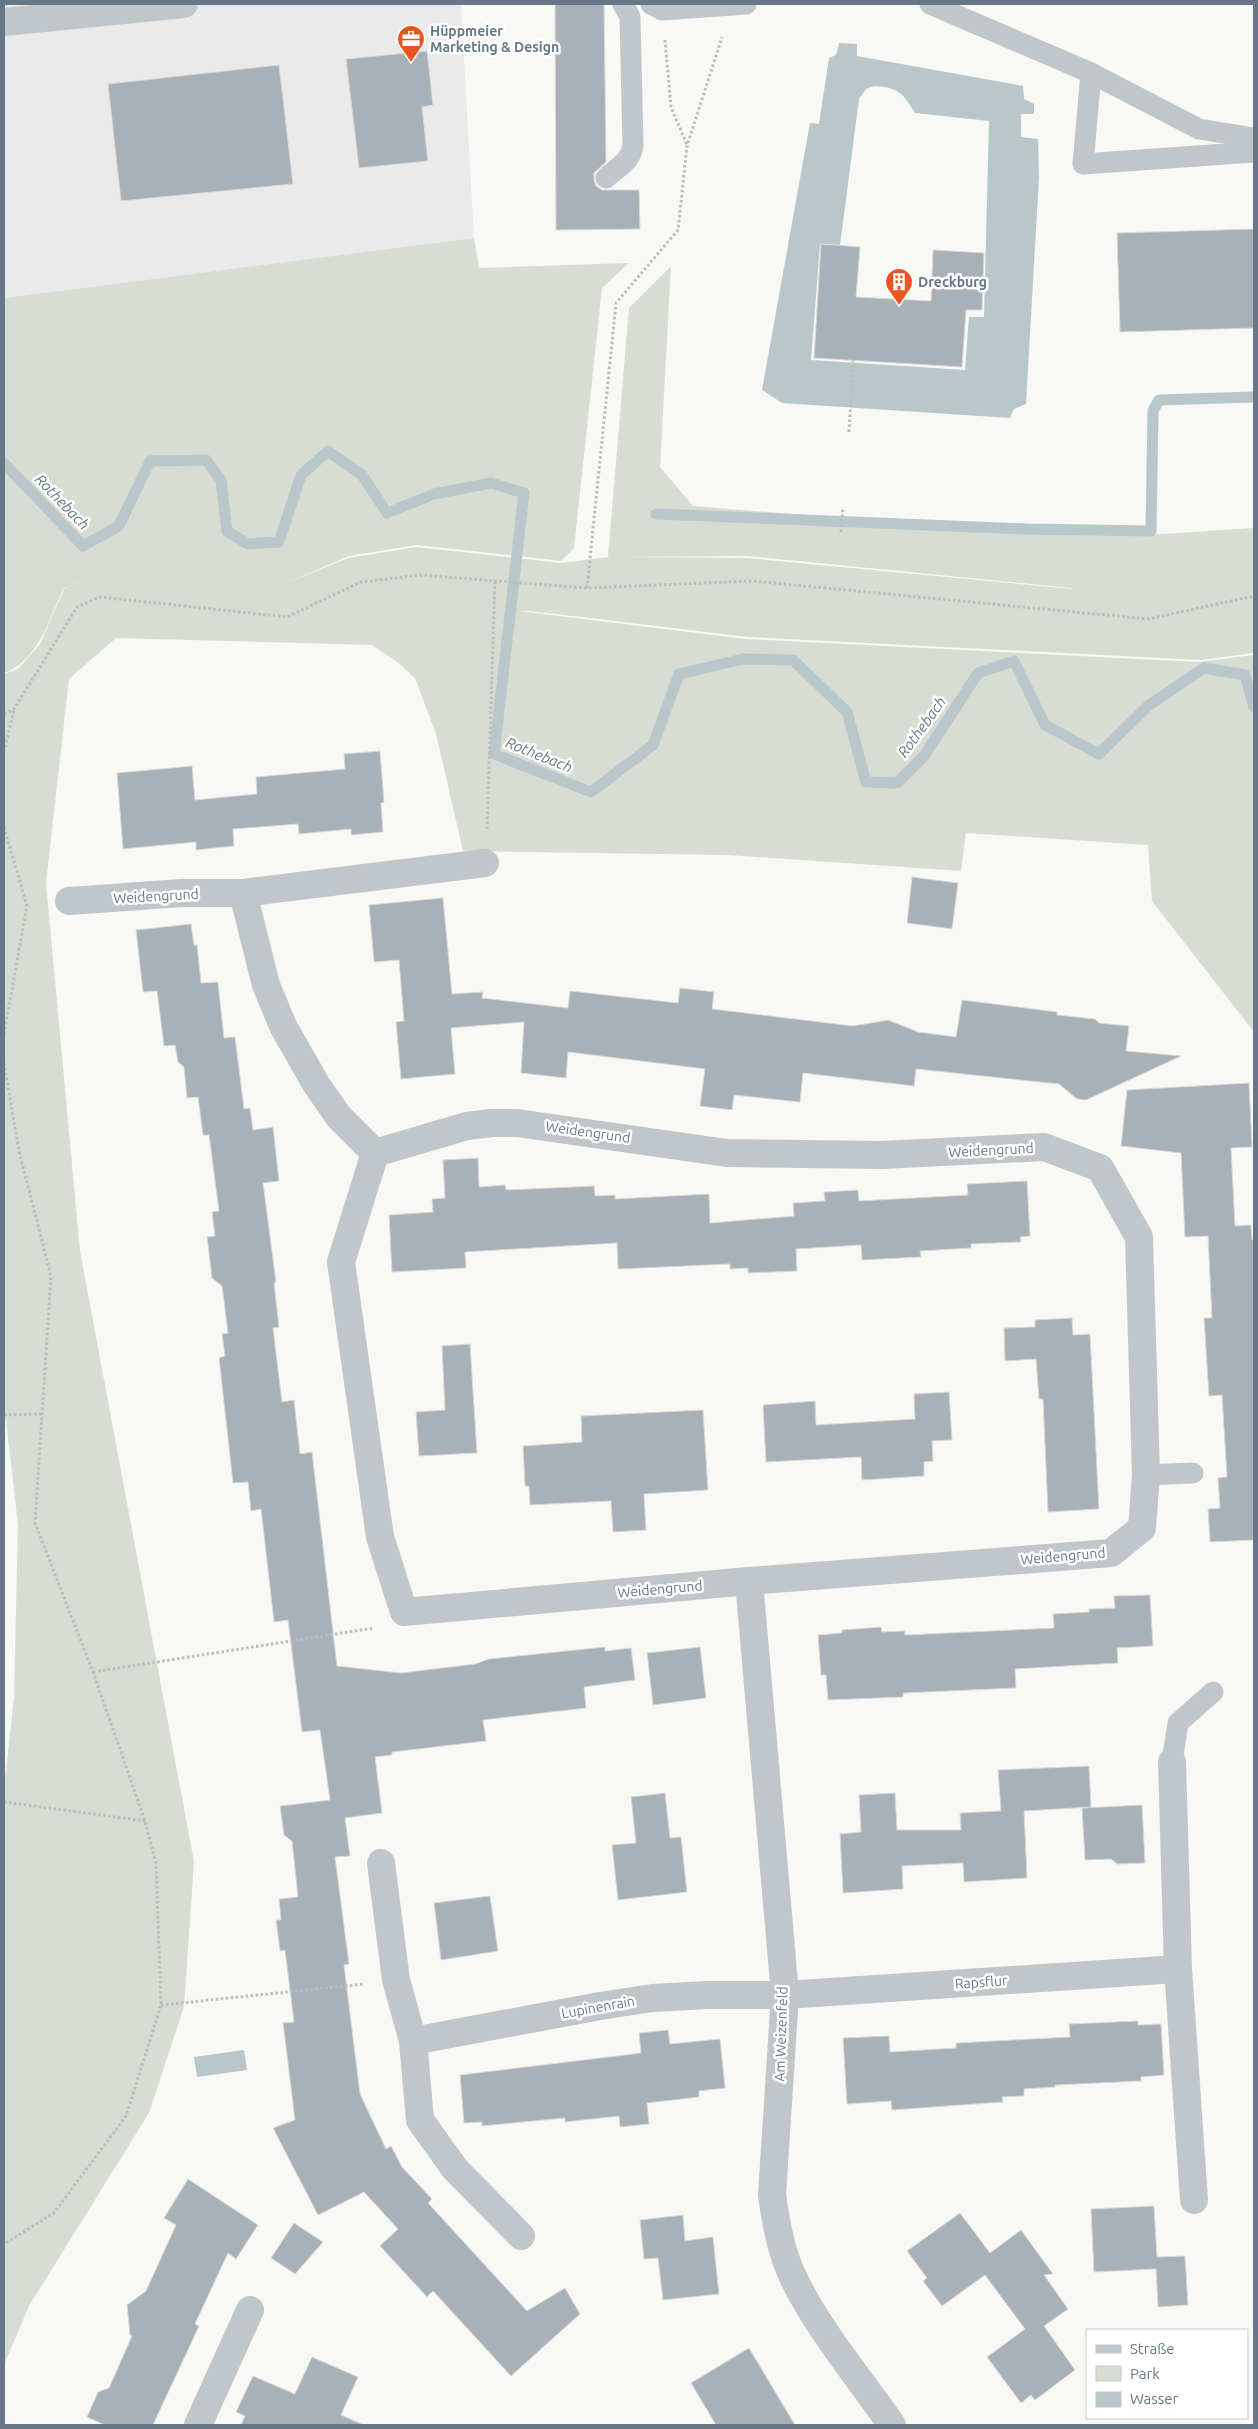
<svg xmlns="http://www.w3.org/2000/svg" width="1258" height="2429" font-family="Ubuntu,sans-serif">
<style>
.built{fill:#e9eae9}
.green{fill:#d8ddd4;fill-rule:evenodd}
.water{fill:#b9c6ca;fill-rule:evenodd}
.lines{fill:none;stroke-linecap:round;stroke-linejoin:round}
.stream{stroke:#b9c6ca;stroke-width:11}
.building{fill:#a8b1b8;stroke:#dadad8}
.path{stroke:#b9bdc0;stroke-width:3;stroke-dasharray:2.5 2.5;stroke-linecap:butt}
.lane{stroke:#c1c6ca;stroke-width:21}
.street{stroke:#c1c6ca;stroke-width:28}
.labels{text-anchor:middle;stroke-width:5;stroke-linejoin:round;paint-order:stroke}
.poi-label{font-size:14px;font-weight:bold;fill:#667888;stroke:#fff;text-anchor:start}
.street-label{font-size:14px;fill:#667888;stroke:#fff}
.water-label{font-size:15px;font-style:italic;fill:#627a83;stroke:#fff}
</style>
<rect width="100%" height="100%" fill="#f8f8f5"/>
<path class="built" d="M 4,4 L 461,4 L 474,238 L 4,298 Z"/>
<path class="green" d="M 474,238 L 479,268 L 629,263 L 602,288 L 574,548 L 561,561 L 417,545 L 349,556 L 282,585 L 348,558 L 417,547 L 561,563 L 608,557 L 629,308 L 671,266 L 660,467 L 693,506 L 1029,533 L 1147,535 L 1254,528 L 1254,653 L 1201,660 L 748,637 L 530,611 L 519,611 L 746,639 L 1197,662 L 1254,655 L 1254,1032 L 1152,901 L 1148,845 L 966,833 L 961,871 L 728,855 L 463,851 L 436,734 L 415,678 L 396,661 L 372,645 L 116,638 L 69,679 L 46,883 L 80,1251 L 194,1862 L 184,2007 L 149,2113 L 29,2306 L 4,2365 L 4,1789 L 14,1697 L 18,1525 L 4,1403 L 4,674 L 18,669 L 40,644 L 64,589 L 97,575 L 63,589 C 49,620 38,661 4,673 L 4,298 ZM 747,556 L 1071,588 L 1072,589 L 747,558 L 624,557 Z"/>
<g class="water">
<path d="M 839,43 L 857,44 L 857,56 L 1023,86 L 1024,99 L 1034,104 L 1034,114 L 1021,114 L 1021,137 L 1038,139 L 1039,177 L 1026,404 L 1014,409 L 1010,418 L 782,403 L 762,390 L 810,123 L 819,124 L 829,58 L 836,55 ZM 874,86 C 899,88 902,92 915,113 L 989,121 L 984,317 L 969,317 L 965,370 L 811,360 L 820,244 L 840,245 L 859,99 L 866,89 Z"/>
<path d="M 244,2050 L 247,2070 L 197,2077 L 194,2057 Z"/>
</g>
<g class="lines">
<g class="stream">
<path d="M 4,463 L 83,546 L 119,526 L 150,461 L 206,460 L 221,480 L 227,531 L 248,544 L 279,542 L 301,475 L 328,451 L 362,475 L 387,513 L 434,494 L 491,483 L 524,493 L 494,754 L 591,792 L 653,745 L 679,674 L 743,659 L 793,660 L 847,712 L 866,782 L 897,783 L 924,756 L 978,673 L 1014,661 L 1045,725 L 1099,754 L 1148,706 L 1204,668 L 1245,675 L 1254,707"/>
<path d="M 656,514 L 1027,529 L 1151,531 L 1153,411 L 1159,400 L 1254,397"/>
</g>
</g>
<g class="building">
<path d="M 555,4 L 604,4 L 606,162 L 594,173 L 594,180 L 596,186 L 602,190 L 639,190 L 640,229 L 556,230 Z"/>
<path d="M 427,51 L 433,105 L 422,107 L 428,161 L 359,168 L 346,59 Z"/>
<path d="M 279,65 L 293,184 L 121,201 L 108,84 Z"/>
<path d="M 1254,229 L 1254,328 L 1120,332 L 1117,233 Z"/>
<path d="M 821,244 L 860,247 L 856,297 L 931,301 L 933,250 L 984,253 L 982,310 L 966,310 L 962,367 L 814,358 Z"/>
<path d="M 380,751 L 384,802 L 381,803 L 383,832 L 351,835 L 351,829 L 299,834 L 298,824 L 233,829 L 234,846 L 196,850 L 196,842 L 123,849 L 117,773 L 192,766 L 195,800 L 257,794 L 256,777 L 345,769 L 344,754 Z"/>
<path d="M 912,877 L 958,883 L 952,929 L 907,923 Z"/>
<path d="M 443,898 L 452,994 L 483,992 L 482,998 L 568,1008 L 570,991 L 678,1003 L 680,988 L 714,992 L 712,1009 L 853,1026 L 888,1020 L 918,1032 L 956,1037 L 962,1000 L 1057,1012 L 1057,1015 L 1095,1019 L 1099,1023 L 1129,1026 L 1126,1051 L 1181,1056 L 1086,1100 L 1077,1099 L 1059,1084 L 916,1069 L 914,1086 L 803,1073 L 800,1102 L 734,1095 L 732,1110 L 700,1106 L 705,1069 L 568,1052 L 566,1078 L 521,1073 L 524,1022 L 451,1028 L 455,1074 L 401,1079 L 396,1022 L 404,1021 L 399,960 L 374,962 L 369,905 Z"/>
<path d="M 191,924 L 194,945 L 197,945 L 201,983 L 218,982 L 224,1038 L 235,1037 L 244,1109 L 250,1108 L 253,1130 L 273,1127 L 279,1181 L 263,1183 L 276,1282 L 274,1283 L 279,1327 L 273,1328 L 282,1402 L 294,1400 L 300,1454 L 312,1452 L 337,1666 L 401,1673 L 475,1664 L 489,1659 L 605,1647 L 605,1651 L 631,1648 L 635,1680 L 584,1687 L 586,1708 L 483,1720 L 486,1741 L 392,1752 L 392,1755 L 375,1757 L 382,1813 L 345,1818 L 350,1856 L 335,1857 L 349,1964 L 344,1965 L 360,2094 L 386,2149 L 391,2146 L 402,2167 L 432,2199 L 428,2203 L 527,2311 L 565,2288 L 580,2314 L 511,2376 L 433,2291 L 427,2297 L 380,2246 L 398,2229 L 364,2192 L 318,2215 L 273,2128 L 295,2120 L 283,2023 L 294,2022 L 285,1950 L 280,1951 L 276,1920 L 281,1920 L 279,1899 L 298,1897 L 292,1841 L 284,1835 L 280,1806 L 330,1800 L 320,1730 L 302,1732 L 288,1620 L 274,1622 L 261,1509 L 251,1511 L 248,1482 L 233,1483 L 219,1358 L 225,1356 L 222,1334 L 228,1333 L 222,1286 L 212,1278 L 207,1237 L 215,1236 L 212,1212 L 219,1211 L 209,1135 L 203,1135 L 198,1097 L 187,1098 L 184,1067 L 178,1062 L 175,1045 L 164,1046 L 157,991 L 143,992 L 136,930 Z"/>
<path d="M 1249,1083 L 1252,1147 L 1231,1148 L 1235,1226 L 1251,1225 L 1252,1240 L 1254,1240 L 1254,1540 L 1210,1542 L 1208,1509 L 1220,1508 L 1218,1478 L 1227,1477 L 1222,1395 L 1209,1396 L 1204,1318 L 1212,1318 L 1208,1236 L 1185,1237 L 1181,1153 L 1121,1146 L 1127,1090 Z"/>
<path d="M 478,1158 L 479,1187 L 505,1185 L 506,1190 L 594,1186 L 595,1196 L 615,1195 L 615,1199 L 709,1194 L 710,1223 L 794,1216 L 793,1203 L 825,1201 L 824,1192 L 858,1190 L 859,1201 L 968,1195 L 967,1184 L 1027,1181 L 1030,1236 L 1020,1237 L 1021,1242 L 971,1244 L 971,1248 L 920,1251 L 921,1257 L 862,1260 L 861,1245 L 796,1249 L 797,1271 L 748,1273 L 748,1268 L 730,1269 L 730,1264 L 618,1269 L 617,1243 L 465,1252 L 466,1268 L 392,1272 L 389,1215 L 433,1212 L 432,1199 L 445,1198 L 443,1160 Z"/>
<path d="M 1072,1318 L 1073,1335 L 1090,1334 L 1099,1509 L 1048,1512 L 1043,1399 L 1039,1399 L 1036,1359 L 1005,1361 L 1004,1328 L 1035,1327 L 1035,1320 Z"/>
<path d="M 470,1344 L 477,1453 L 419,1456 L 416,1412 L 445,1410 L 442,1346 Z"/>
<path d="M 949,1392 L 952,1440 L 932,1441 L 933,1461 L 924,1462 L 924,1476 L 862,1480 L 861,1457 L 766,1462 L 763,1405 L 815,1401 L 816,1425 L 915,1419 L 914,1394 Z"/>
<path d="M 703,1410 L 708,1490 L 644,1494 L 646,1530 L 613,1532 L 611,1501 L 530,1505 L 529,1486 L 525,1486 L 523,1446 L 582,1442 L 581,1416 Z"/>
<path d="M 1150,1595 L 1153,1646 L 1117,1648 L 1118,1663 L 1015,1669 L 1016,1688 L 903,1693 L 903,1697 L 828,1700 L 826,1675 L 821,1675 L 818,1635 L 842,1633 L 842,1630 L 881,1627 L 882,1632 L 905,1631 L 905,1635 L 1054,1628 L 1053,1614 L 1089,1612 L 1089,1609 L 1115,1608 L 1114,1596 Z"/>
<path d="M 700,1647 L 706,1698 L 653,1705 L 647,1653 Z"/>
<path d="M 1089,1766 L 1091,1807 L 1024,1811 L 1027,1878 L 964,1882 L 963,1863 L 902,1866 L 903,1889 L 843,1893 L 840,1834 L 861,1832 L 859,1795 L 895,1793 L 897,1830 L 961,1830 L 960,1813 L 1001,1811 L 998,1770 Z"/>
<path d="M 665,1793 L 670,1838 L 681,1837 L 687,1892 L 618,1900 L 612,1845 L 636,1843 L 631,1797 Z"/>
<path d="M 1142,1805 L 1145,1863 L 1117,1864 L 1111,1859 L 1085,1860 L 1082,1808 Z"/>
<path d="M 490,1896 L 498,1951 L 441,1960 L 434,1903 Z"/>
<path d="M 1138,2021 L 1138,2025 L 1161,2024 L 1164,2075 L 1141,2077 L 1141,2081 L 1055,2085 L 1055,2087 L 1024,2089 L 1024,2096 L 1002,2097 L 1003,2102 L 892,2110 L 891,2101 L 847,2104 L 843,2038 L 889,2036 L 890,2052 L 956,2048 L 956,2043 L 1070,2037 L 1069,2024 Z"/>
<path d="M 668,2030 L 670,2044 L 720,2039 L 725,2088 L 699,2091 L 699,2097 L 647,2103 L 649,2124 L 620,2127 L 619,2116 L 565,2122 L 565,2118 L 482,2126 L 482,2122 L 464,2123 L 460,2075 L 641,2053 L 639,2033 Z"/>
<path d="M 188,2179 L 258,2225 L 236,2259 L 228,2253 L 195,2324 L 199,2326 L 153,2425 L 105,2425 L 87,2417 L 98,2392 L 109,2388 L 132,2336 L 130,2335 L 127,2305 L 146,2291 L 176,2225 L 164,2218 Z"/>
<path d="M 1154,2206 L 1157,2257 L 1185,2256 L 1188,2305 L 1158,2307 L 1156,2269 L 1094,2272 L 1091,2209 Z"/>
<path d="M 960,2213 L 990,2253 L 1021,2230 L 1053,2274 L 1044,2275 L 1068,2309 L 1044,2326 L 1075,2370 L 1035,2400 L 1031,2395 L 1021,2403 L 987,2357 L 1025,2329 L 985,2275 L 942,2306 L 923,2281 L 927,2278 L 907,2251 Z"/>
<path d="M 683,2215 L 685,2241 L 713,2237 L 719,2294 L 663,2300 L 658,2258 L 644,2259 L 640,2220 Z"/>
<path d="M 294,2223 L 323,2242 L 295,2274 L 271,2258 Z"/>
<path d="M 749,2348 L 795,2425 L 716,2425 L 691,2383 Z"/>
<path d="M 312,2357 L 358,2377 L 341,2415 L 364,2425 L 241,2425 L 245,2416 L 236,2412 L 253,2376 L 295,2394 Z"/>
</g>
<g class="lines">
<g class="path">
<path d="M 665,40 L 671,107 L 687,145"/>
<path d="M 849,432 L 853,361"/>
<path d="M 841,532 L 843,507"/>
<path d="M 587,588 L 616,303 L 678,230 L 687,146 L 722,37"/>
<path d="M 4,714 L 14,709 L 77,607 L 100,597 L 287,617 L 361,582 L 420,575 L 587,588 L 752,581 L 1148,619 L 1254,596"/>
<path d="M 4,752 L 14,709"/>
<path d="M 4,827 L 27,906 L 4,1034"/>
<path d="M 487,829 L 495,580"/>
<path d="M 4,1063 L 19,1151 L 51,1276 L 35,1523 L 93,1672 L 145,1821 L 156,1864 L 161,2005 L 126,2116 L 54,2213 L 4,2244"/>
<path d="M 4,1415 L 42,1414"/>
<path d="M 93,1672 L 374,1628"/>
<path d="M 4,1802 L 145,1821"/>
<path d="M 161,2005 L 364,1984"/>
</g>
<g class="lane">
<path d="M 651,4 L 662,10 L 746,4"/>
<path d="M 930,4 L 1091,73 L 1083,164 L 1254,152"/>
<path d="M 1091,73 L 1199,129 L 1254,138"/>
<path d="M 606,178 C 617,168 631,161 633,146 L 630,17 L 623,4"/>
<path d="M 1146,1475 L 1193,1473"/>
<path d="M 1172,1762 L 1178,1723 L 1213,1692"/>
</g>
<g class="street">
<path d="M 4,22 L 184,4"/>
<path d="M 243,893 L 266,985 L 283,1026 L 316,1084 L 339,1117 L 375,1153"/>
<path d="M 69,901 L 182,893 L 243,893 L 485,863"/>
<path d="M 492,1123 L 517,1123 L 727,1153 L 882,1155 L 1044,1147 L 1100,1168 L 1139,1237 L 1146,1475 L 1142,1528 L 1111,1553 L 749,1581 L 404,1612 L 380,1537 L 341,1262 L 375,1153 L 467,1126 Z"/>
<path d="M 749,1581 L 785,1995 L 772,2195 C 776,2223 781,2253 794,2279 C 818,2329 860,2379 892,2425"/>
<path d="M 1172,1762 L 1178,1969 L 1194,2200"/>
<path d="M 381,1863 L 396,1980 L 413,2041 L 420,2120 L 455,2169 L 521,2236"/>
<path d="M 413,2041 L 600,2006 L 652,1998 L 707,1995 L 785,1995 L 1178,1969"/>
<path d="M 198,2425 L 250,2310"/>
</g>
</g>
<defs>
<symbol id="office-pin" viewBox="-11 -11 22 30"><path d="M0 17L-7.5 6A9.5 9.5 0 1 1 7.5 6Z" fill="#ea5423" stroke="#fff"/><path d="M-6-3h4V-5.5h4V-3h4V5H-6ZM-1-4.5V-3h2v-1.5ZM-6 0V1H6V0Z" fill="#fff"/></symbol>
<symbol id="building-pin" viewBox="-11 -11 22 30"><path d="M0 17L-7.5 6A9.5 9.5 0 1 1 7.5 6Z" fill="#ea5423" stroke="#fff"/><path d="M-4-6H4V6H1V3H-1V6H-4ZM-2.5-4.3h1.7v1.8h-1.7ZM.8-4.3h1.7v1.8H.8ZM-2.5-1h1.7V.8h-1.7ZM.8-1h1.7V.8H.8Z" fill="#fff"/></symbol>
</defs>
<g fill-rule="evenodd">
<use href="#office-pin" x="395" y="23" width="32" height="43"/>
<use href="#building-pin" x="883" y="266" width="32" height="43"/>
</g>
<g class="labels">
<g class="poi-label">
<text x="430" y="36">Hüppmeier<tspan x="430" dy="16">Marketing &amp; Design</tspan></text>
<text x="918" y="287">Dreckburg</text>
</g>
<g class="street-label">
<text transform="translate(156 896) rotate(-3)" y="5">Weidengrund</text>
<text transform="translate(588 1132) rotate(8)" y="5">Weidengrund</text>
<text transform="translate(991 1150) rotate(-3)" y="5">Weidengrund</text>
<text transform="translate(1063 1556) rotate(-5)" y="5">Weidengrund</text>
<text transform="translate(660 1589) rotate(-5)" y="5">Weidengrund</text>
<text transform="translate(981 1982) rotate(-4)" y="5">Rapsflur</text>
<text transform="translate(598 2007) rotate(-10)" y="5">Lupinenrain</text>
<text transform="translate(781 2034) rotate(-88)" y="5">Am Weizenfeld</text>
</g>
<g class="water-label">
<text transform="translate(62 502) rotate(46)" y="5">Rothebach</text>
<text transform="translate(922 727) rotate(-54)" y="5">Rothebach</text>
<text transform="translate(539 755) rotate(22)" y="5">Rothebach</text>
</g>
</g>
<rect width="1258" height="2429" fill="none" stroke="#667888" stroke-width="10"/>
<rect x="1086" y="2329" width="162" height="90" fill="#ffffff" stroke="#c2c9cf"/>
<rect x="1096" y="2345" width="25" height="8" fill="#c1c6ca" stroke="#c2c9cf"/>
<text x="1130" y="2354" font-size="15" fill="#667888">Straße</text>
<rect x="1096" y="2366" width="25" height="15" fill="#d8ddd4" stroke="#c2c9cf"/>
<text x="1130" y="2379" font-size="15" fill="#667888">Park</text>
<rect x="1096" y="2392" width="25" height="15" fill="#b9c6ca" stroke="#c2c9cf"/>
<text x="1130" y="2404" font-size="15" fill="#667888">Wasser</text>
</svg>
